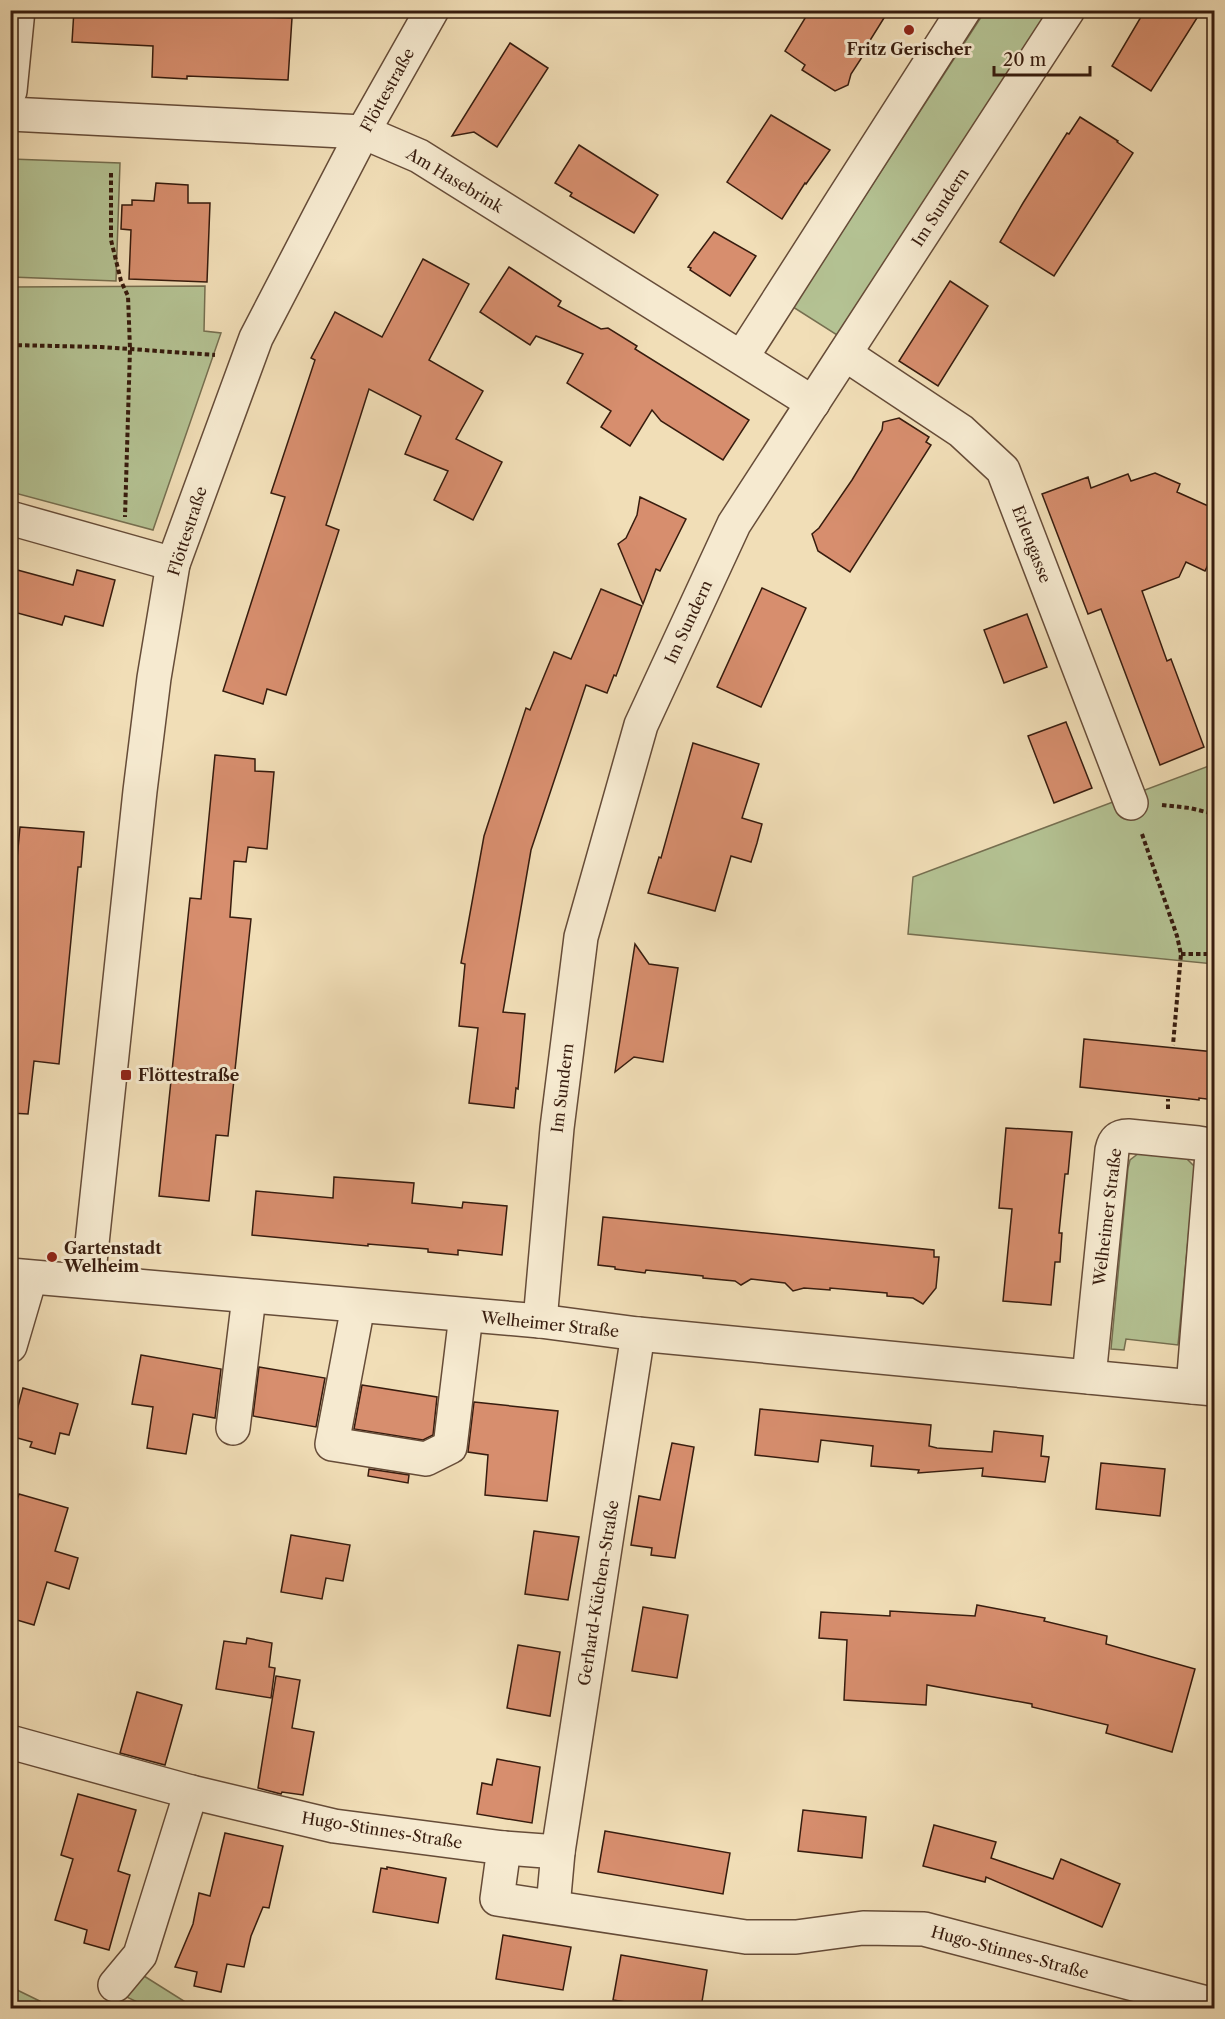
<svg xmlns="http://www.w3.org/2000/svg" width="1225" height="2019" font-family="'Libre Caslon Text',serif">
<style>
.green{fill:#b4c293;stroke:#766f50;stroke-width:1.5}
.building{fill:#d78e6e;stroke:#371c0e;stroke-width:1.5}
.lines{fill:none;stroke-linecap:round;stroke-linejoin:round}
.minor-casing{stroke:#664c38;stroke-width:36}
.path{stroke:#371c0e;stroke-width:4;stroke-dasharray:4.5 3;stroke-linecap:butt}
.minor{stroke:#f6ead0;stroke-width:33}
.poi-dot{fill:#8f2418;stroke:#f6ead0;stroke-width:2}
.labels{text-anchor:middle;stroke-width:6;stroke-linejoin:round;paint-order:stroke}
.poi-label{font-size:16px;font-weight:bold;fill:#371c0e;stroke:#f6ead0;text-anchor:start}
.street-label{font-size:16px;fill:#371c0e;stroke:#f6ead0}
</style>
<rect width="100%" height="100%" fill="#f1deb7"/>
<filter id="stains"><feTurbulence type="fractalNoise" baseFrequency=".00333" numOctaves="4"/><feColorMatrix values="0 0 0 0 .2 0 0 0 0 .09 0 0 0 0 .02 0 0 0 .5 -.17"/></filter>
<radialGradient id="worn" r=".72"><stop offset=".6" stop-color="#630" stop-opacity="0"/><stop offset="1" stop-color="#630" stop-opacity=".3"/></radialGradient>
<g class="green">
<path d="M 985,11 L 1048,11 L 837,335 L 793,307 Z"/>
<path d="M 11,159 L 120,163 L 116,281 L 11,277 Z"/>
<path d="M 205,286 L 204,331 L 221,333 L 153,530 L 11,492 L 11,287 Z"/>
<path d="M 1214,764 L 1214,964 L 908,934 L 913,877 Z"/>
<path d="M 1139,1153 L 1186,1158 L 1195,1167 L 1178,1345 L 1126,1339 L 1124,1350 L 1111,1349 L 1128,1168 L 1130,1160 Z"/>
<path d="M 144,1976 L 195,2008 L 150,2008 L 118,1993 Z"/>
<path d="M 11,1987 L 54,2008 L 11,2008 Z"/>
</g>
<g class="building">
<path d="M 74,10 L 229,10 L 229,16 L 292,18 L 288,80 L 187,76 L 187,79 L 152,77 L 153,46 L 72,42 Z"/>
<path d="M 810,10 L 889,10 L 864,50 L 866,51 L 851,74 L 848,85 L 835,91 L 802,70 L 805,65 L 785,51 Z"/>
<path d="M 1145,10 L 1202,10 L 1151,91 L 1112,66 Z"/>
<path d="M 510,43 L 548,68 L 497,147 L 474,132 L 452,136 Z"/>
<path d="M 771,115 L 830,150 L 806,184 L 805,183 L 782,219 L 727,182 Z"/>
<path d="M 1080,117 L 1118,141 L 1117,142 L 1133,153 L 1054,276 L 1000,242 L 1023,203 L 1067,133 L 1069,134 Z"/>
<path d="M 579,145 L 658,195 L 634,233 L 570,196 L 572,193 L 555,183 Z"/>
<path d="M 156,183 L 188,185 L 188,203 L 210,203 L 207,282 L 129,279 L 131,230 L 121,229 L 122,205 L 132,205 L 132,200 L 154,201 Z"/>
<path d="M 714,232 L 756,256 L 730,296 L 690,270 L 691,268 L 688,267 Z"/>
<path d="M 423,259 L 469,284 L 429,360 L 483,391 L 456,439 L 502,462 L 473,520 L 434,500 L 448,471 L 405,454 L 421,416 L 369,389 L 326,525 L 339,530 L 286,695 L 267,689 L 263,704 L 223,691 L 285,497 L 271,493 L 315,360 L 311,358 L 335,312 L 382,337 Z"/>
<path d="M 509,267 L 561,301 L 558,306 L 601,329 L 608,328 L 637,346 L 635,349 L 749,420 L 723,460 L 661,421 L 652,410 L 630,446 L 601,427 L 611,411 L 567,383 L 583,354 L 536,336 L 530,345 L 480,312 Z"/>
<path d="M 950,281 L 988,306 L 938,386 L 899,361 Z"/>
<path d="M 899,418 L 929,437 L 926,442 L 931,445 L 850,572 L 818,551 L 812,534 L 819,528 L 852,480 L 882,430 L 883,422 Z"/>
<path d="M 1155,473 L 1180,484 L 1177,492 L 1215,509 L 1215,550 L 1205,571 L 1186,562 L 1179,577 L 1142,591 L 1167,661 L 1171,659 L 1204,747 L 1160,765 L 1101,609 L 1088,614 L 1042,494 L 1088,477 L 1091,488 L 1128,474 L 1131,481 Z"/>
<path d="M 640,497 L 686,519 L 660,571 L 656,569 L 643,604 L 618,544 L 626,538 L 637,515 Z"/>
<path d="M 10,568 L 73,585 L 77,570 L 115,580 L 103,626 L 65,616 L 62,625 L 10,611 Z"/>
<path d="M 762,588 L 806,608 L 761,707 L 717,687 Z"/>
<path d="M 601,589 L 642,606 L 616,676 L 614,675 L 607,693 L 586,685 L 531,850 L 503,1012 L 525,1014 L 518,1089 L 516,1088 L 514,1108 L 469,1103 L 478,1028 L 459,1026 L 465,964 L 461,963 L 484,836 L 526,708 L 530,710 L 554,652 L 571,659 Z"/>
<path d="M 1027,614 L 1047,667 L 1004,683 L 984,630 Z"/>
<path d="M 1066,722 L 1092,788 L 1054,803 L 1028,736 Z"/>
<path d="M 693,743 L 759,764 L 742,818 L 762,824 L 757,843 L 751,862 L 731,856 L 715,911 L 648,893 L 659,857 L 661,858 Z"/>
<path d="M 215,755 L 255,759 L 255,771 L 274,772 L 267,849 L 248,847 L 246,862 L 234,861 L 230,917 L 251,919 L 228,1136 L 216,1135 L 209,1201 L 159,1196 L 190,898 L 201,899 Z"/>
<path d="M 20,827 L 84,832 L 81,867 L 78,867 L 59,1064 L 34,1061 L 28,1114 L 10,1113 L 10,996 L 16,949 L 10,949 L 10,934 Z"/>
<path d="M 635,944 L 649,964 L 678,968 L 663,1062 L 634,1057 L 615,1072 Z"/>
<path d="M 1084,1039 L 1215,1052 L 1215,1100 L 1199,1098 L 1199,1100 L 1080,1087 Z"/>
<path d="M 1006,1128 L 1072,1132 L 1068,1174 L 1065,1174 L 1062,1203 L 1059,1233 L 1062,1233 L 1060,1262 L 1055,1262 L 1051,1305 L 1003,1301 L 1012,1209 L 999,1208 Z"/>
<path d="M 334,1177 L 414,1183 L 412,1203 L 462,1208 L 463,1202 L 507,1206 L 502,1255 L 458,1250 L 458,1255 L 428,1252 L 428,1249 L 368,1244 L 368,1246 L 252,1235 L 256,1191 L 333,1198 Z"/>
<path d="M 603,1217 L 934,1250 L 934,1257 L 939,1257 L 936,1288 L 923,1304 L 913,1298 L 887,1296 L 887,1293 L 830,1288 L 830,1290 L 804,1288 L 793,1291 L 785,1283 L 751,1279 L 741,1285 L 735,1281 L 703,1278 L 703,1276 L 646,1270 L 645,1273 L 615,1269 L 615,1267 L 598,1265 Z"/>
<path d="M 141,1355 L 221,1369 L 215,1418 L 193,1414 L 186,1454 L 147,1448 L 153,1407 L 132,1404 Z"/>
<path d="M 259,1367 L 325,1378 L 316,1427 L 253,1416 Z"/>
<path d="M 362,1385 L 437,1397 L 433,1435 L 423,1440 L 354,1429 Z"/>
<path d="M 23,1388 L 78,1404 L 69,1435 L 60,1433 L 55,1454 L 30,1447 L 32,1442 L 10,1436 Z"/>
<path d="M 474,1402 L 558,1411 L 547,1501 L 485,1495 L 488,1455 L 468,1452 Z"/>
<path d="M 760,1409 L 931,1425 L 929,1446 L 937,1448 L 992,1452 L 994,1431 L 1043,1436 L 1041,1456 L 1049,1457 L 1045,1482 L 982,1476 L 983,1468 L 918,1473 L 919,1470 L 871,1466 L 873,1446 L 821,1440 L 818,1462 L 755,1455 Z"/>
<path d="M 672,1443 L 694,1447 L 675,1558 L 651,1555 L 652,1548 L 631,1545 L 639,1496 L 660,1500 Z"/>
<path d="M 1101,1463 L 1165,1469 L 1160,1516 L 1096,1509 Z"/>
<path d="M 369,1469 L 409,1475 L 408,1483 L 368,1476 Z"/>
<path d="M 19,1494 L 68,1508 L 55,1551 L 78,1558 L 69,1589 L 47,1582 L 34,1625 L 10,1618 L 10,1521 Z"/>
<path d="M 534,1531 L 579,1537 L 568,1600 L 525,1594 Z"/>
<path d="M 291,1535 L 350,1545 L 343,1581 L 326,1578 L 322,1599 L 281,1592 Z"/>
<path d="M 977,1605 L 1045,1618 L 1044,1621 L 1107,1636 L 1106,1644 L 1195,1669 L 1172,1752 L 1106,1733 L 1108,1725 L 1032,1707 L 1032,1704 L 927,1685 L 926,1705 L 844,1700 L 847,1640 L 819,1638 L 821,1612 L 890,1616 L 890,1611 L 975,1616 Z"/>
<path d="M 643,1607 L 688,1615 L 677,1678 L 632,1671 Z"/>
<path d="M 247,1638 L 272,1643 L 269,1667 L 275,1668 L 271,1698 L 216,1689 L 224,1641 L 246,1644 Z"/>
<path d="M 518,1645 L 560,1652 L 550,1716 L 507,1708 Z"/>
<path d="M 276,1676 L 300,1680 L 292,1728 L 314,1732 L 303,1795 L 282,1792 L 281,1794 L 258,1788 Z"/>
<path d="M 137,1692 L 182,1705 L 165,1765 L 120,1753 Z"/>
<path d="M 497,1759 L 540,1767 L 532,1823 L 477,1814 L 482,1783 L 492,1785 Z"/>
<path d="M 78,1794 L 136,1810 L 118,1871 L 130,1875 L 109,1950 L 84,1943 L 87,1930 L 55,1920 L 73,1859 L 61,1855 Z"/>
<path d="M 803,1810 L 866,1817 L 862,1858 L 798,1851 Z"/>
<path d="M 934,1825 L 996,1842 L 991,1858 L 1053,1879 L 1061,1859 L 1120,1884 L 1103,1925 L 1102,1927 L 986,1877 L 985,1882 L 923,1866 Z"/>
<path d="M 605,1831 L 730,1853 L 723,1894 L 598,1872 Z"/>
<path d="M 225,1833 L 283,1846 L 269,1908 L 263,1907 L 251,1936 L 244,1967 L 227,1964 L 221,1992 L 194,1986 L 197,1972 L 175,1967 L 193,1924 L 199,1893 L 210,1896 Z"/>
<path d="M 387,1867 L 446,1878 L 438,1923 L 373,1912 L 381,1868 L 387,1869 Z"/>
<path d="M 503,1935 L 571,1947 L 563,1990 L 496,1979 Z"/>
<path d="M 621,1955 L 707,1970 L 701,2008 L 665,2008 L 613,2000 Z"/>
</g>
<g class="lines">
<defs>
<g id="minor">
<path d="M 10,91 L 18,10"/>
<path d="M 10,114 L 363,132 L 419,156 L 813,403"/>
<path d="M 845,354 L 961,431 L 1003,470 L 1131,803"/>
<path d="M 742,357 L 964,10"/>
<path d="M 10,518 L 173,564"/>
<path d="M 10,1275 L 540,1321 L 638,1334 L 1214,1389"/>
<path d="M 88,1281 L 140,791 L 154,678 L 173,564 L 256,338 L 363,132 L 432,10"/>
<path d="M 358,1306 L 332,1444 L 426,1459 L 450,1447 L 466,1315"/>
<path d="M 540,1321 L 557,1128 L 581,937 L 641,725 L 734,524 L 1068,10"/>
<path d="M 10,1346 L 30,1278"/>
<path d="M 1089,1377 L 1112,1150 C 1114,1141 1118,1136 1128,1136 L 1198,1143 L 1204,1144 L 1212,1154 L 1193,1387"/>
<path d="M 233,1428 L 249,1297"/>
<path d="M 10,1742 L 191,1792 L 334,1826 L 504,1848 L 497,1899 L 746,1937 L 796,1937 L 863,1928 L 924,1929 L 1214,2005"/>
<path d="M 504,1848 L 558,1852 L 553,1907"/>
<path d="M 558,1852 L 638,1334"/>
<path d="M 115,1985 L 140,1955 L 191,1792"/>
</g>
</defs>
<use href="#minor" class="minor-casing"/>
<g class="path">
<path d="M 111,173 L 111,240 L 121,281 L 128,296 L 130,349 L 125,517"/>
<path d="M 10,345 L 101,347 L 215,355"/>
<path d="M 1162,805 L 1190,808 L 1214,814"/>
<path d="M 1142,834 L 1177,936 L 1181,954 L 1173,1045"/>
<path d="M 1181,954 L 1214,954"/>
<path d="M 1168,1109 L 1168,1099"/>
</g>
<use href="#minor" class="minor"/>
</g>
<g class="poi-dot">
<circle cx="909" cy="30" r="6"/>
<rect x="120" y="1069" width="12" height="12" rx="3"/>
<circle cx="52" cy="1257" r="6"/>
</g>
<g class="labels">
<g class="poi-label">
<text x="909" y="55" text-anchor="middle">Fritz Gerischer</text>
<text x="138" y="1081">Flöttestraße</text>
<text x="64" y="1254">Gartenstadt<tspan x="64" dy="18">Welheim</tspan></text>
</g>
<g class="street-label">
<text transform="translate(387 90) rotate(-61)" y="6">Flöttestraße</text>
<text transform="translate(455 180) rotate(31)" y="6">Am Hasebrink</text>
<text transform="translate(940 207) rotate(-57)" y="6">Im Sundern</text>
<text transform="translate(187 531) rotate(-72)" y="6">Flöttestraße</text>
<text transform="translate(1032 544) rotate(69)" y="6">Erlengasse</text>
<text transform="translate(688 622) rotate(-65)" y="6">Im Sundern</text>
<text transform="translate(562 1088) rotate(-83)" y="6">Im Sundern</text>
<text transform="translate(1107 1217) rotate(-83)" y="6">Welheimer Straße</text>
<text transform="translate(550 1324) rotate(6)" y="6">Welheimer Straße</text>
<text transform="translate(598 1593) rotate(-81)" y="6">Gerhard-Küchen-Straße</text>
<text transform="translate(382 1830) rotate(9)" y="6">Hugo-Stinnes-Straße</text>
<text transform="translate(1010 1952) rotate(15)" y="6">Hugo-Stinnes-Straße</text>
</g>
</g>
<rect width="1225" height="2019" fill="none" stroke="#f1deb7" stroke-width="36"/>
<rect x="12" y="12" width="1201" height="1995" fill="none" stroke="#371c0e" stroke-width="3"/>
<rect x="18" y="18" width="1189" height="1983" fill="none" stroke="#371c0e" stroke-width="1.5"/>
<path d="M994 66v9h96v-9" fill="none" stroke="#371c0e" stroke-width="3"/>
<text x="1003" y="66" font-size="18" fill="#371c0e" stroke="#f6ead0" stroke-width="4.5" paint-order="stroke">20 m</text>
<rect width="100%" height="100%" filter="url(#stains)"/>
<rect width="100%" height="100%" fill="url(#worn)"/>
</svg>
